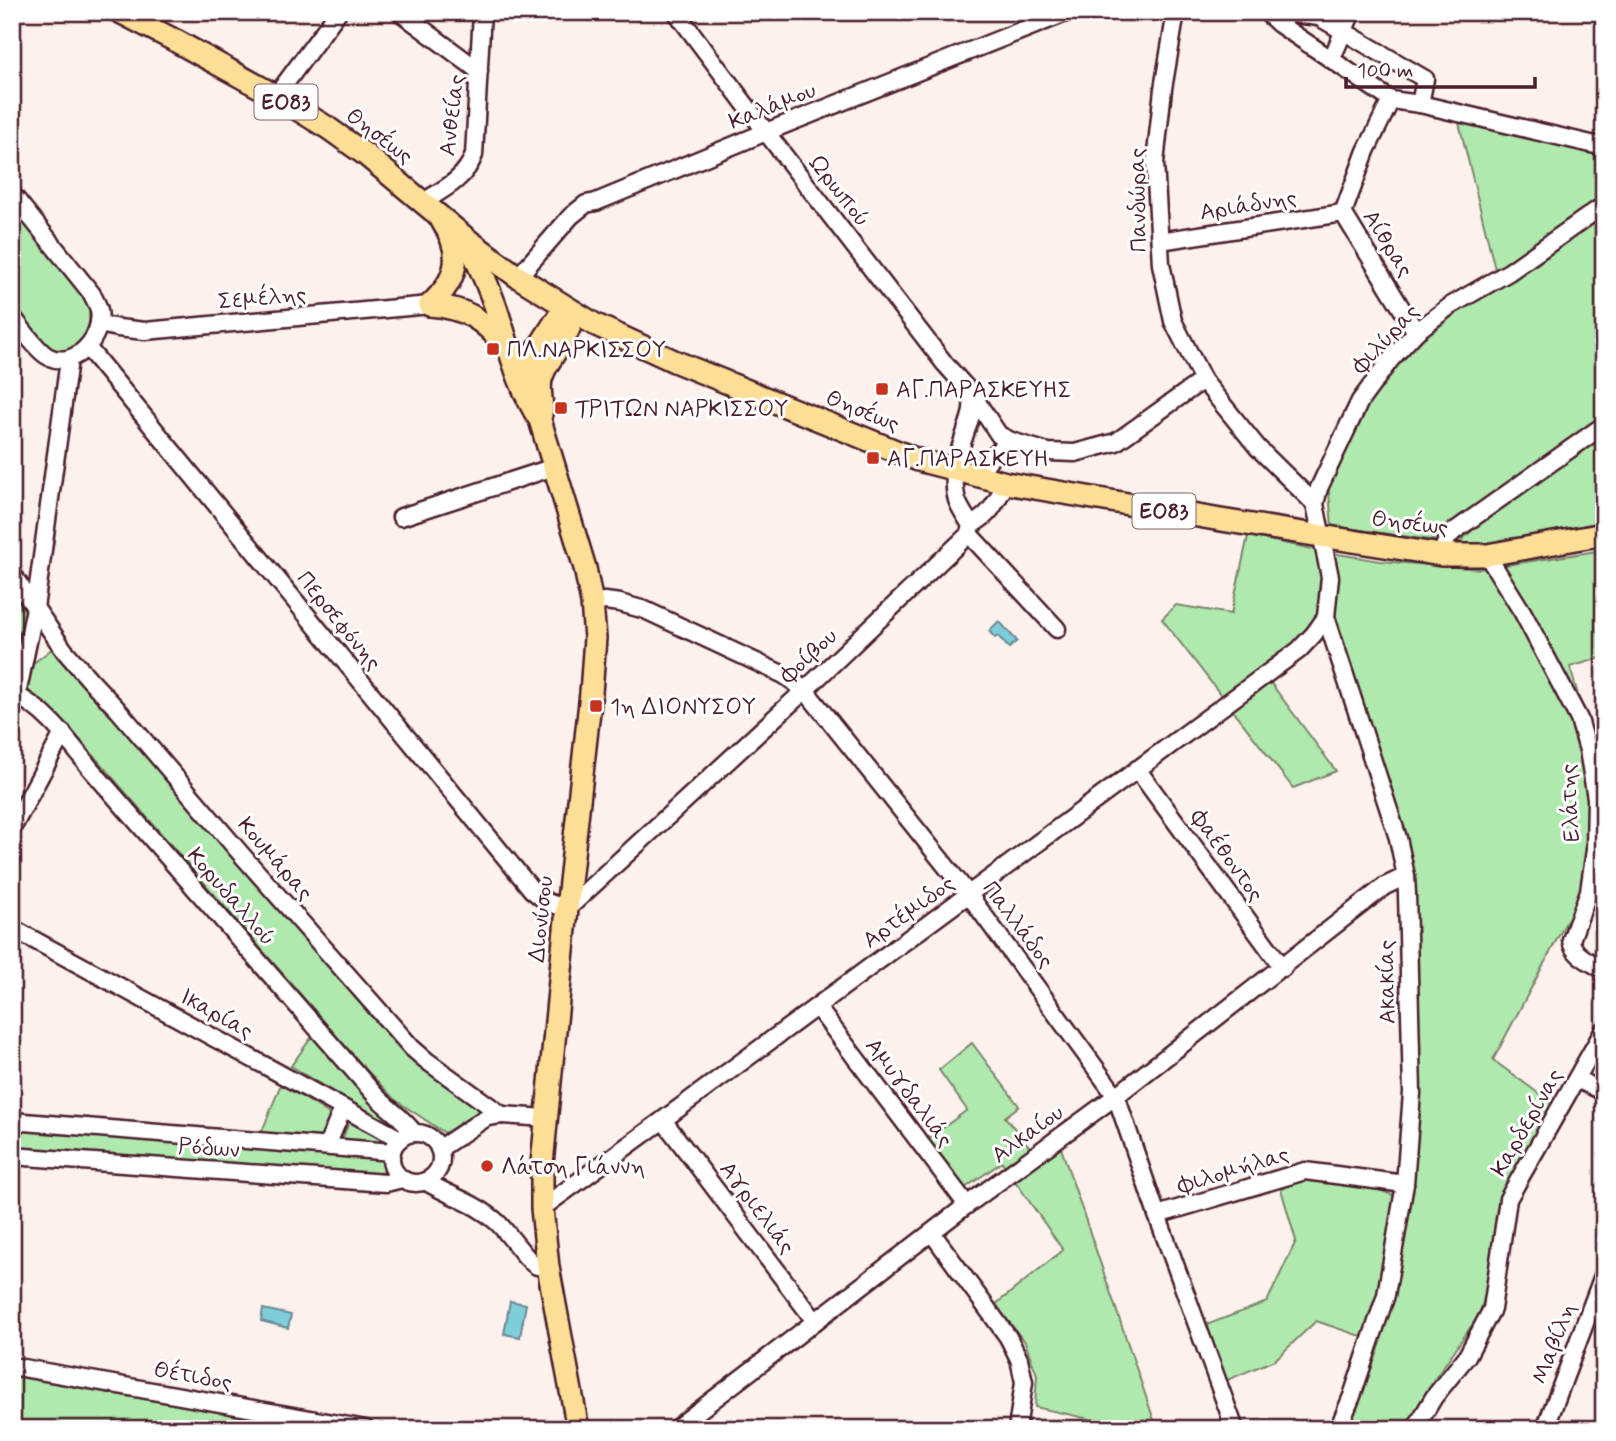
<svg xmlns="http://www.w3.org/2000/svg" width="1616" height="1441" font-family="Mynerve,sans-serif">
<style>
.green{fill:#afe9ae;stroke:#7c846c;stroke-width:2}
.water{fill:#7eced9;stroke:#698893;stroke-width:2}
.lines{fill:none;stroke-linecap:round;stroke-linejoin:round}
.minor-casing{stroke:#4a1f2b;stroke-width:21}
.major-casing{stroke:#4a1f2b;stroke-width:26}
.minor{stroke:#fff;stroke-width:16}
.major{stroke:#fdde96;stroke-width:21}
.poi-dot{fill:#c8321e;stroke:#fff;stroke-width:2.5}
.labels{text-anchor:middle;stroke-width:6;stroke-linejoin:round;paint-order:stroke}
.shield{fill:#fff;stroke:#80626b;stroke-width:2}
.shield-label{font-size:21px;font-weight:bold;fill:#4a1f2b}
.street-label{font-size:23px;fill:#4a1f2b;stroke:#fff}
.poi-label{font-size:23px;fill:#4a1f2b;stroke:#fff;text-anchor:start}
</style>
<rect width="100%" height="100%" fill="#fcf1ec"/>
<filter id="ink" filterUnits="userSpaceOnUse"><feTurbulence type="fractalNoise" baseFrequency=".0143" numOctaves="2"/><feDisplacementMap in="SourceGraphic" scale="14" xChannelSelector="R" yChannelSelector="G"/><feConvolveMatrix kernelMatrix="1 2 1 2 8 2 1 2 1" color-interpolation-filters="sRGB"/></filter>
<g filter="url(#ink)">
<g class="green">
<path d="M 1458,119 L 1604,157 L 1604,193 L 1576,216 L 1496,273 Z"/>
<path d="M 12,205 L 86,298 L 89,308 L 89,323 L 85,336 L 80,345 L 70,353 L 60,353 L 50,350 L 12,304 Z"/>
<path d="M 1604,212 L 1604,417 L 1472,513 L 1438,541 L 1332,526 L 1328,481 L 1368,401 L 1414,343 L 1451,313 L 1504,284 Z"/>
<path d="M 1604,433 L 1604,521 L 1528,538 L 1488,544 L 1458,543 L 1481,523 Z"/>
<path d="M 1248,536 L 1332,553 L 1380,561 L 1479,569 L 1604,550 L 1604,657 L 1570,667 L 1589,733 L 1604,730 L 1604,854 L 1601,856 L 1493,1060 L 1553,1104 L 1502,1195 L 1490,1279 L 1479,1315 L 1434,1380 L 1408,1429 L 1348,1429 L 1381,1343 L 1316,1321 L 1275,1360 L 1225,1381 L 1206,1325 L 1267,1302 L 1296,1241 L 1281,1189 L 1327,1170 L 1392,1195 L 1410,1195 L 1417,982 L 1383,766 L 1346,649 L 1328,611 L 1318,609 C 1304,644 1291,650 1262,671 L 1336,771 L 1293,788 L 1162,619 L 1176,605 L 1231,614 Z"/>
<path d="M 12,585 L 29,611 L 12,683 Z"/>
<path d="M 53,648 L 391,1039 L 434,1076 L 480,1110 L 445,1133 L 394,1099 L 361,1064 L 68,726 L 27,689 L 31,665 Z"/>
<path d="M 313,1035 L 403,1128 L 397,1132 L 291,1066 Z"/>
<path d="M 972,1043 L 1019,1106 L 1005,1117 L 1037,1156 L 1059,1142 L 1157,1429 L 1135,1429 L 1035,1407 L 1037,1375 L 1025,1342 L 995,1305 L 1063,1250 L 1002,1162 L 965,1188 L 927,1140 L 967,1110 L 939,1070 Z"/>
<path d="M 281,1084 L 328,1113 C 332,1126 328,1130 319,1137 L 261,1134 Z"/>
<path d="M 350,1120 L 387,1140 L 386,1145 L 342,1140 Z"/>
<path d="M 12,1127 L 377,1158 L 383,1162 L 386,1169 L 381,1174 L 375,1176 L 12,1149 Z"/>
<path d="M 12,1376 L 315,1429 L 21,1429 L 12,1401 Z"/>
</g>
<g class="water">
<path d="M 999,621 L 1017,641 L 1009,648 L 998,636 L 995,638 L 989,631 Z"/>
<path d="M 510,1301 L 526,1304 L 520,1337 L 504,1334 Z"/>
<path d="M 263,1309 L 291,1315 L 288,1328 L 261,1321 Z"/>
</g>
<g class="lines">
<defs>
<g id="minor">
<path d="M 400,12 L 479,71"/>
<path d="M 676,12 L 766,132 L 945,364 L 971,393 L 999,435 L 1011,441 L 1048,452 L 1075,453 L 1116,442 L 1203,380"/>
<path d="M 1176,12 L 1163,89 L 1155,163 L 1161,264 L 1173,321 L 1203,380 L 1258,448 L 1315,504"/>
<path d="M 1266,12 L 1279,24 L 1391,100 L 1420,104 L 1604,147"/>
<path d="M 1277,12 L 1319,17 L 1425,79 L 1420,104"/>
<path d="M 1332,58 L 1352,12"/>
<path d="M 276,96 L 338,12"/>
<path d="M 1391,100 L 1366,151 L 1343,213 L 1416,332"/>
<path d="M 12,194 L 92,294 C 94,299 98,305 99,310 C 104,336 76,369 49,357 C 38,352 20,326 12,316"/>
<path d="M 423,202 C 444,189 465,179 474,155 L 482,12"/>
<path d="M 1160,241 L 1343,213"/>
<path d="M 518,277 L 571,216 L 586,204 L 596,202 L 766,132 L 1068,12"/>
<path d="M 99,324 L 118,328 L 145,331 L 430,305"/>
<path d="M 87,347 L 532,890 L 547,902 L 567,909 L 805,690 L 969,534 L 971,525 C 991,515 996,502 1006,483"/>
<path d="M 979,477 C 985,460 997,451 1011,441"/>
<path d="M 401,517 L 554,467"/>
<path d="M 971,525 C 966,517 960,509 957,500 C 951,480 958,453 965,434 C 969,421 975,409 971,396"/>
<path d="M 969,534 L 1057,629"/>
<path d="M 1441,555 L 1447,539 L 1453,532 L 1604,425"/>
<path d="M 1487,555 L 1523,613 L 1579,719 L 1588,750 L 1596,798 L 1595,850 L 1589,891 L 1571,940 C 1573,956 1591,962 1604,970"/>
<path d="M 12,574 L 64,650 L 90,680 L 119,711 L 241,854 L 412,1048 L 427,1061 L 502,1115 L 546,1118"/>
<path d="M 592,603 L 605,601 L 620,603 L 645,610 L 784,675 L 805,690 L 969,895 L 1116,1096 L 1157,1215 L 1235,1429"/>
<path d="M 12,693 C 46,709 67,739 90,768 L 376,1096 C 388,1109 404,1118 414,1133"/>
<path d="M 17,695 L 35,608 L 69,360"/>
<path d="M 1137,769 L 1283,968"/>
<path d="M 12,829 L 63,733"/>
<path d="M 12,928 L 400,1139"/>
<path d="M 817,1007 L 967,1205"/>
<path d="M 1577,1079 L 1604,1092"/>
<path d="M 663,1120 L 815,1321"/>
<path d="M 12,1121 L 392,1152"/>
<circle cx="416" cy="1158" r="25"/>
<path d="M 327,1146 L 343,1108"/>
<path d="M 439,1149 L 487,1117 L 502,1115"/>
<path d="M 12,1156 L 386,1183 L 402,1179"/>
<path d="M 425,1181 C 449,1196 475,1202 497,1222 C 507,1231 528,1263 537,1266 C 541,1267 545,1266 548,1267"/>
<path d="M 542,1208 L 663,1120 L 1299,650 L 1314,634 L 1326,617"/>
<path d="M 1157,1215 L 1305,1171 L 1405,1184"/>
<path d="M 932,1233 L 1008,1337 L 1019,1359 L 1024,1382 L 1017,1429"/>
<path d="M 12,1366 L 366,1429"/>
<path d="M 675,1429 L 967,1205 L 1116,1096 L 1385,886 L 1406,876"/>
<path d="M 1338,1429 L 1352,1396 L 1386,1295 L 1405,1184 L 1412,1093 L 1407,894 L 1406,876 L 1398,838 L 1326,617 L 1330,577 L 1315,504 L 1319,488 L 1360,401 L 1391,359 L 1416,332 L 1450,306 L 1509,272 L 1604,205"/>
<path d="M 1415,1429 L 1434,1397 L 1467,1356 L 1492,1309 L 1508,1199 L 1604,1030"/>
<path d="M 1545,1429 L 1604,1273"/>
</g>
<g id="major">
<path d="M 120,12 L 176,41 L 276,96 L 328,128 L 366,155 L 468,240 L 518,277 L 594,324 L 674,361 L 918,460 L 1006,483 L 1221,520 L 1441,555 L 1487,555 L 1604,534"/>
<path d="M 469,242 C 478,264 488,285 496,308 C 509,346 518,387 540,420 L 585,568 L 592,603 L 595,638 L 591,693 L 567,909 L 542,1164 L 542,1208 L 548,1267 L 578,1429"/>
<path d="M 430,305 C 458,279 464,254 442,221"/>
<path d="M 430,305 C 466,308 482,319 505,345"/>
<path d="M 524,387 L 532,358 L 559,316 L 570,311"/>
<path d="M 541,415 C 544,402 537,389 542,376 C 547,360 569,336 571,322 C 571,319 571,315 570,311"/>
</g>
</defs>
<use href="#minor" class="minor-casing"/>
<use href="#major" class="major-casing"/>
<use href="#minor" class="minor"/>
<use href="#major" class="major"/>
</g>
</g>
<g class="poi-dot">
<rect x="486" y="342" width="14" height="14" rx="3.5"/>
<rect x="875" y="382" width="14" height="14" rx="3.5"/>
<rect x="554" y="401" width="14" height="14" rx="3.5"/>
<rect x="866" y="451" width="14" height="14" rx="3.5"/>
<rect x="589" y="699" width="14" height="14" rx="3.5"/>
<circle cx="487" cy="1166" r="7"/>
</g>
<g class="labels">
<g class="shield">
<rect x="254.5" y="84.5" width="63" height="35" rx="5"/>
<rect x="1132.5" y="493.5" width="63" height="35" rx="5"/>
</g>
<g class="shield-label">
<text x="286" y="109">ΕΟ83</text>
<text x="1164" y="518">ΕΟ83</text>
</g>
<g class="street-label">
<text transform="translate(772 105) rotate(-22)" y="8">Καλάμου</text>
<text transform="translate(451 115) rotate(-83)" y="8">Ανθείας</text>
<text transform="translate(380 135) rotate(37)" y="8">Θησέως</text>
<text transform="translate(840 190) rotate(52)" y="8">Ωρωπού</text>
<text transform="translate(1137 200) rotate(-91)" y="8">Πανδώρας</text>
<text transform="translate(1248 204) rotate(-9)" y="8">Αριάδνης</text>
<text transform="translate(1389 243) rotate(58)" y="8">Αίθρας</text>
<text transform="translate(262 297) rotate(-5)" y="8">Σεμέλης</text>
<text transform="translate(1385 338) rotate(-47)" y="8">Φιλύρας</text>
<text transform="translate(863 410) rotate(22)" y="8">Θησέως</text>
<text transform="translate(1410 522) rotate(7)" y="8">Θησέως</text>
<text transform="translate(340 620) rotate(51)" y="8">Περσεφόνης</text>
<text transform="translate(808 655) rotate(-43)" y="8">Φοίβου</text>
<text transform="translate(1569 803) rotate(-93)" y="8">Ελάτης</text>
<text transform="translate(1228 855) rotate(54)" y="8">Φαέθοντος</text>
<text transform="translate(276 858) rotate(49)" y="8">Κουμάρας</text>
<text transform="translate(232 896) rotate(49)" y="8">Κορυδαλλού</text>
<text transform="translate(908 911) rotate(-36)" y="8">Αρτέμιδος</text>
<text transform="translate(540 919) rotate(-84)" y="8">Διονύσου</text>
<text transform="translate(1019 924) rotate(53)" y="8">Παλλάδος</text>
<text transform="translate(1386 982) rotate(-91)" y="8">Ακακίας</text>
<text transform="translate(217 1013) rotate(29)" y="8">Ικαρίας</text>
<text transform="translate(910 1092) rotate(53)" y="8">Αμυγδαλιάς</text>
<text transform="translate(1526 1122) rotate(-60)" y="8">Καρδερίνας</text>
<text transform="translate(1027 1133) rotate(-36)" y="8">Αλκαίου</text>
<text transform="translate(209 1147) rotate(4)" y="8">Ρόδων</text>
<text transform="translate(1233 1169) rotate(-17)" y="8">Φιλομήλας</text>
<text transform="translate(758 1207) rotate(53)" y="8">Αγριελιάς</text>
<text transform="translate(1553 1343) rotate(-69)" y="8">Μαβίλη</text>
<text transform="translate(193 1375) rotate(10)" y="8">Θέτιδος</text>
</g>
<g class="poi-label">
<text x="507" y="357">ΠΛ.ΝΑΡΚΙΣΣΟΥ</text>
<text x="896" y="397">ΑΓ.ΠΑΡΑΣΚΕΥΗΣ</text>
<text x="575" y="416">ΤΡΙΤΩΝ ΝΑΡΚΙΣΣΟΥ</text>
<text x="887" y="466">ΑΓ.ΠΑΡΑΣΚΕΥΗ</text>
<text x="610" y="714">1η ΔΙΟΝΥΣΟΥ</text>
<text x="501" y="1174">Λάτση Γιάννη</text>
</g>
</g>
<rect width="1616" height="1441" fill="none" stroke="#fff" stroke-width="42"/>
<rect x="21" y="21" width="1574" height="1399" fill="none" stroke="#4a1f2b" stroke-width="2.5" filter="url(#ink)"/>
<path d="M1346 77v10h189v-10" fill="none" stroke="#4a1f2b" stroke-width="3.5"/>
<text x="1357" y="77" font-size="21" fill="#4a1f2b" stroke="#ffffff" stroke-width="5" paint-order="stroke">100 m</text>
</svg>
